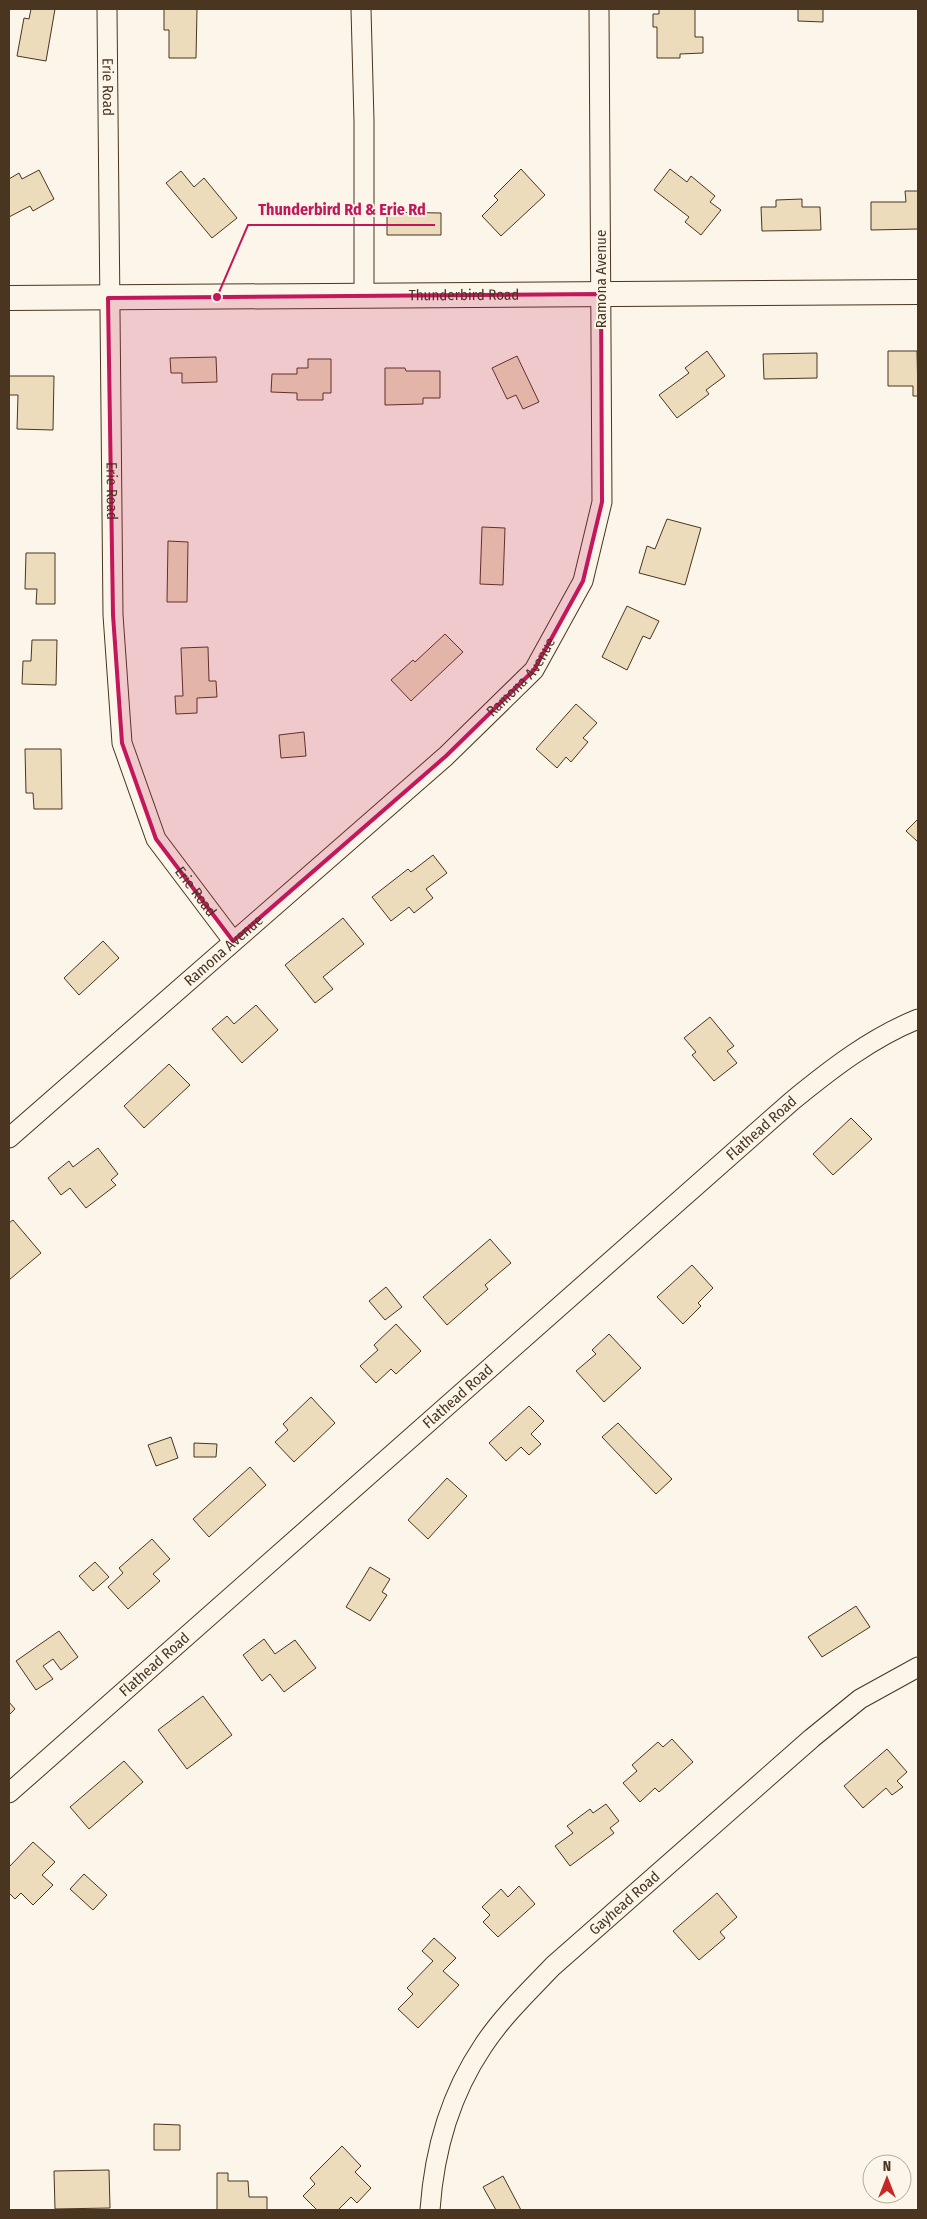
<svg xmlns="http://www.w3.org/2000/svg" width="927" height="2219" font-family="'Fira Sans Condensed',sans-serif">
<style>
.building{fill:#ecdcbc;stroke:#4a3520}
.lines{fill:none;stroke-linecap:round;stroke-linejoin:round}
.minor-casing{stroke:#4a3520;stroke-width:21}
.major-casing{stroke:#4a3520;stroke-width:26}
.minor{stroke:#fbf6e9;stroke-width:19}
.major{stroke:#fbf6e9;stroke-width:24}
.marked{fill:#c2185b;fill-opacity:0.2;stroke:#c2185b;stroke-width:4;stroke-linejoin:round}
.labels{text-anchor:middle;stroke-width:4;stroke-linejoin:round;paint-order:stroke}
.street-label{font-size:15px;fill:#4a3520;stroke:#fbf6e9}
.leader{fill:none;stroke:#c2185b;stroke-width:2}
.callout-dot{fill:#c2185b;stroke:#fbf6e9;stroke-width:2}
.callout-label{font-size:16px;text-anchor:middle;font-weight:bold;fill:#c2185b;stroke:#fbf6e9;stroke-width:4;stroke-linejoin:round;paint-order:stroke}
</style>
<rect width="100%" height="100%" fill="#fbf6e9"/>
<g class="building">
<path d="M 31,9 L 55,9 L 46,61 L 17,56 L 24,18 L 29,19 Z"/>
<path d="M 164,9 L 197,9 L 196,58 L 169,58 L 169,30 L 164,30 Z"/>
<path d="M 659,9 L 695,9 L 695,37 L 703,37 L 703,53 L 680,54 L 680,58 L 657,58 L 657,27 L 653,27 L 653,14 L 659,14 Z"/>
<path d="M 798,9 L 823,9 L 823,22 L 798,21 Z"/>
<path d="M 521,169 L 545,195 L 501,236 L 482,216 L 498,200 L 494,196 Z"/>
<path d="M 670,169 L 687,182 L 691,176 L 715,196 L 710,202 L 721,210 L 701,235 L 685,222 L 689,217 L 654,190 Z"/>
<path d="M 39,170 L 54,199 L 33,211 L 30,206 L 9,217 L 9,179 L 19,173 L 22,179 Z"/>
<path d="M 181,171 L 194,187 L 204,178 L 237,218 L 212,238 L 166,183 Z"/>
<path d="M 905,191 L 918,191 L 918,229 L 871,230 L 871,202 L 906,202 Z"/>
<path d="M 802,199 L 802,207 L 820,207 L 821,230 L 762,231 L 761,207 L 776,207 L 776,200 Z"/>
<path d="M 387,212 L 441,213 L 441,235 L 387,235 Z"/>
<path d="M 707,351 L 725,376 L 706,390 L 709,394 L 677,418 L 659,395 L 689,373 L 685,368 Z"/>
<path d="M 888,351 L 917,351 L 918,396 L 913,396 L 913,386 L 888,386 Z"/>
<path d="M 817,353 L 817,378 L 764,379 L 763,354 Z"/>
<path d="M 517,356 L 539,402 L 523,409 L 516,395 L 507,399 L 492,368 Z"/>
<path d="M 216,357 L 217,382 L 182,383 L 182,373 L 171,373 L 170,358 Z"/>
<path d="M 308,359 L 331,359 L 331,393 L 323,393 L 323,400 L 297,400 L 297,393 L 271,392 L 272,374 L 297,374 L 297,368 L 308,368 Z"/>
<path d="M 385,368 L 405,368 L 406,371 L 440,371 L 440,398 L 423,398 L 423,404 L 385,405 Z"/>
<path d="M 9,376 L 54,376 L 53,430 L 17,429 L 18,395 L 9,395 Z"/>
<path d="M 667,519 L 701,528 L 685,585 L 639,573 L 647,546 L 655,549 Z"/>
<path d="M 482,527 L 505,528 L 503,585 L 480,584 Z"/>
<path d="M 168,541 L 188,542 L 187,602 L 167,602 Z"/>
<path d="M 26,553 L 55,553 L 55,604 L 36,604 L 37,589 L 25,589 Z"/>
<path d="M 627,606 L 659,621 L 650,639 L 643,636 L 627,670 L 602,657 Z"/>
<path d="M 445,634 L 463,652 L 411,701 L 391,680 L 413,660 L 415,662 Z"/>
<path d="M 32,640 L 57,640 L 56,685 L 22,684 L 23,661 L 31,661 Z"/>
<path d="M 208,647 L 209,681 L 216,681 L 217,697 L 197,698 L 197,713 L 176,714 L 175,696 L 183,696 L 181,648 Z"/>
<path d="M 576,704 L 597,723 L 583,738 L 588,742 L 571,762 L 566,757 L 557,768 L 536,749 Z"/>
<path d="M 304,732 L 306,756 L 281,758 L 279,735 Z"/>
<path d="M 25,749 L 61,749 L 62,809 L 34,809 L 33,793 L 26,793 Z"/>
<path d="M 918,819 L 918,842 L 906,831 Z"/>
<path d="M 433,855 L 447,873 L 426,889 L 433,898 L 414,913 L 409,907 L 391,921 L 372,897 L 408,869 L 411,872 Z"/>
<path d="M 343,918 L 364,944 L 323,977 L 333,989 L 315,1003 L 285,965 Z"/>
<path d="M 103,941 L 119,958 L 79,995 L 64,978 Z"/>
<path d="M 256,1005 L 278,1030 L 242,1063 L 212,1029 L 227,1016 L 234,1024 Z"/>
<path d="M 710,1017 L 734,1046 L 727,1051 L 737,1063 L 714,1081 L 692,1055 L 696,1052 L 684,1038 Z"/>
<path d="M 169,1064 L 190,1085 L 144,1128 L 124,1106 Z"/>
<path d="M 851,1118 L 872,1139 L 833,1175 L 813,1154 Z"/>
<path d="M 98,1148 L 118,1174 L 111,1180 L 116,1185 L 86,1208 L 70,1188 L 61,1195 L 48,1178 L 69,1161 L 73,1167 Z"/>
<path d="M 13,1220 L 41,1253 L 9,1280 L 9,1223 Z"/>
<path d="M 490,1239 L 511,1263 L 485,1285 L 488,1289 L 447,1325 L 423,1297 Z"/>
<path d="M 692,1265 L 713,1288 L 698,1303 L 701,1306 L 683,1324 L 657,1297 Z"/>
<path d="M 386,1287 L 402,1307 L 385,1320 L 369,1301 Z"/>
<path d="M 396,1324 L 421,1351 L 396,1374 L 391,1369 L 376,1383 L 360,1366 L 378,1350 L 374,1345 Z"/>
<path d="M 609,1334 L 641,1368 L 604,1402 L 576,1371 L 596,1354 L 592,1350 Z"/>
<path d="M 311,1397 L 335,1423 L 294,1462 L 275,1442 L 288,1430 L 283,1424 Z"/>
<path d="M 529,1406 L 544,1421 L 531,1434 L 541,1444 L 529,1455 L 521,1447 L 506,1461 L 489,1443 Z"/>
<path d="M 618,1423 L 672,1479 L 656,1494 L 602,1437 Z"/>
<path d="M 171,1437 L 178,1458 L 156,1466 L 148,1445 Z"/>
<path d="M 194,1443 L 217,1444 L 216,1457 L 194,1457 Z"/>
<path d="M 250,1467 L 266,1485 L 209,1537 L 193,1519 Z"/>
<path d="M 447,1478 L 467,1496 L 428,1539 L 408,1520 Z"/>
<path d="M 152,1539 L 170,1559 L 153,1574 L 160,1581 L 128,1609 L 108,1587 L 123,1573 L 119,1568 Z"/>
<path d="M 95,1562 L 109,1577 L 93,1591 L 79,1576 Z"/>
<path d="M 370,1567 L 390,1579 L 382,1592 L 387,1595 L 370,1621 L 346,1607 Z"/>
<path d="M 856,1606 L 870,1627 L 822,1657 L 808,1637 Z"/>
<path d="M 59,1631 L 78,1657 L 61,1670 L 53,1659 L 43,1666 L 53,1679 L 36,1690 L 16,1661 Z"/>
<path d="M 264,1639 L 275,1654 L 295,1640 L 316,1668 L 284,1692 L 270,1674 L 262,1681 L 243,1655 Z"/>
<path d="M 203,1696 L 232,1735 L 187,1769 L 158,1730 Z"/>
<path d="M 9,1702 L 15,1709 L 9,1715 Z"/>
<path d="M 672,1739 L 693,1762 L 659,1792 L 655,1788 L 640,1802 L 623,1783 L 637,1771 L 632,1765 L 658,1742 L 663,1747 Z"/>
<path d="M 887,1749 L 907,1772 L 897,1781 L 903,1787 L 892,1795 L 886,1788 L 863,1808 L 844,1786 Z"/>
<path d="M 124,1761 L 143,1782 L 89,1829 L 70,1807 Z"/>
<path d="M 606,1804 L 619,1821 L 610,1828 L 614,1833 L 570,1866 L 555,1846 L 573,1833 L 567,1826 L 590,1809 L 593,1813 Z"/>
<path d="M 33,1842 L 55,1862 L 42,1875 L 53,1885 L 33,1905 L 21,1893 L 15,1899 L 9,1893 L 9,1867 Z"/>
<path d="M 84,1874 L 107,1895 L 93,1910 L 70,1889 Z"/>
<path d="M 519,1886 L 535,1904 L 498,1937 L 483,1922 L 490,1915 L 482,1907 L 501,1889 L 508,1897 Z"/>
<path d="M 717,1893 L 737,1917 L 720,1932 L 725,1938 L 699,1960 L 673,1931 Z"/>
<path d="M 434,1938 L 456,1958 L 443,1971 L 459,1985 L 418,2028 L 398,2009 L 413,1994 L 407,1988 L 433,1961 L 422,1951 Z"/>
<path d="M 154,2124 L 180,2125 L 180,2150 L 154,2150 Z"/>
<path d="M 342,2146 L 361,2166 L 355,2172 L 371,2188 L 357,2203 L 351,2197 L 338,2210 L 317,2210 L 303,2196 L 315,2184 L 310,2178 Z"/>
<path d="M 109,2170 L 110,2208 L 55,2209 L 54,2171 Z"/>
<path d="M 217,2173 L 228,2173 L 228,2181 L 248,2181 L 249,2197 L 267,2197 L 267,2210 L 217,2210 Z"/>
<path d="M 503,2176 L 521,2210 L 496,2210 L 483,2187 Z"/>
</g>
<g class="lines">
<defs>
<g id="minor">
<path id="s1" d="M 107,9 L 113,615 L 122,743 L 156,839 L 233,941"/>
<path d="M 361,9 L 364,121 L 364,296"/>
<path id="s2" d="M 9,1138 L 446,756 L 534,670 L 583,581 L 602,502 L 599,9"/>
<path id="s3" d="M 9,1793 L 792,1101 C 831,1069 871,1038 918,1019"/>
<path id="s4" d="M 430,2210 C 434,2152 450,2095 483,2046 C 502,2017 529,1991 553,1966 L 812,1738 L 860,1699 L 918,1667"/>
</g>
<g id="major">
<path id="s5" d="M 9,298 L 918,292"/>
</g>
</defs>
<use href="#minor" class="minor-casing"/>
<use href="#major" class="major-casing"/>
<use href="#minor" class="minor"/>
<use href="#major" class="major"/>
</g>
<path class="marked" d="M 601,294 L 602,502 L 583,581 L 534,670 L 446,756 L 233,941 L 156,839 L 122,743 L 113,615 L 108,298 Z"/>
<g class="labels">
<g class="street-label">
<text dy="5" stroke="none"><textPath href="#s1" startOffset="78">Erie Road</textPath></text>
<text transform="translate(601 279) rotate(-90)" y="5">Ramona Avenue</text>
<text dy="5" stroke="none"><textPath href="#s5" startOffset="455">Thunderbird Road</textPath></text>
<text dy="5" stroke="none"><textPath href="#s1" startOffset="482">Erie Road</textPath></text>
<text dy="5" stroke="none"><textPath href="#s2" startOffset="690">Ramona Avenue</textPath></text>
<text dy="5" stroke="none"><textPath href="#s1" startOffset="902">Erie Road</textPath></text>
<text dy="5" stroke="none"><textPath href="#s2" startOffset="285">Ramona Avenue</textPath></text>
<text dy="5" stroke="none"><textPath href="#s3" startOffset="1004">Flathead Road</textPath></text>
<text dy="5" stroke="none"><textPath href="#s3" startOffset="599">Flathead Road</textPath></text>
<text dy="5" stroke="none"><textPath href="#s3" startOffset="194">Flathead Road</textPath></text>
<text dy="5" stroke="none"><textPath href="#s4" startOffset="376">Gayhead Road</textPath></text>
</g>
</g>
<path class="leader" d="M217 297L248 225H435"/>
<circle class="callout-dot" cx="217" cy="297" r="5"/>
<g class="callout-label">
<text x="342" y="215">Thunderbird Rd &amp; Erie Rd</text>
</g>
<rect width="927" height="2219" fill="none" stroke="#4a3520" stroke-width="20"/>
<g transform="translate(887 2179)"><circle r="24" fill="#fbf6e9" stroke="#b4a999"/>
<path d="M0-4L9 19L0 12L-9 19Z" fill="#c62828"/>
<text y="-8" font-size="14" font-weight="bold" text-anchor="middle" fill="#4a3520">N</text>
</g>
</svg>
